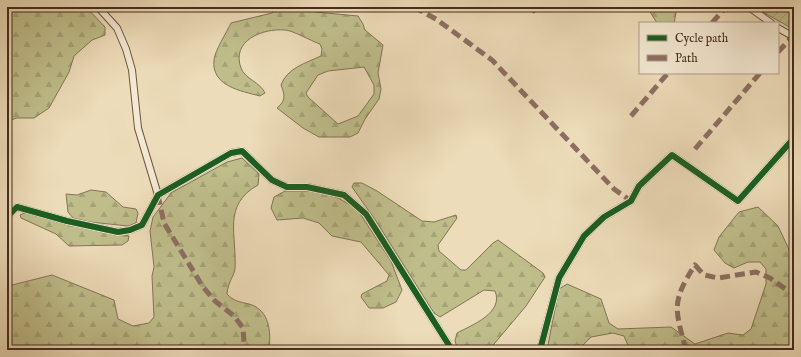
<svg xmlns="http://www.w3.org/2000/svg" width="801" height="357" font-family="'IM FELL English',serif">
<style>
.forest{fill:url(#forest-firs);stroke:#827554;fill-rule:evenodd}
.garden{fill:url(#garden-furrows);stroke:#827554}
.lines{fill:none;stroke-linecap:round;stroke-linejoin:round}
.minor-casing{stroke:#6e5843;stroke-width:8}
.minor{stroke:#f3e8d2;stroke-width:6}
.quiet{stroke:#8d6e63;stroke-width:5;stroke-dasharray:10 5;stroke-linecap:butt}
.cycleway-casing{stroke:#f3e8d2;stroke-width:8}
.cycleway{stroke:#1b5e20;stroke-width:6}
</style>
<defs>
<pattern id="forest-firs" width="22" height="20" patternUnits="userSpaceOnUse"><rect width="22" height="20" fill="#bfbe8b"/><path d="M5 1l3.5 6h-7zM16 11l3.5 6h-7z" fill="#a5a377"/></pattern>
<pattern id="garden-furrows" width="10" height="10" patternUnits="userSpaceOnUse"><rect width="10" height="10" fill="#bfbe8b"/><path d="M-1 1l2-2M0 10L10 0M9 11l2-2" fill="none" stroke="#a5a377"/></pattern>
</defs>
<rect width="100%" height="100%" fill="#eddcb9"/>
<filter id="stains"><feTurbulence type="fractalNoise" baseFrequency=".005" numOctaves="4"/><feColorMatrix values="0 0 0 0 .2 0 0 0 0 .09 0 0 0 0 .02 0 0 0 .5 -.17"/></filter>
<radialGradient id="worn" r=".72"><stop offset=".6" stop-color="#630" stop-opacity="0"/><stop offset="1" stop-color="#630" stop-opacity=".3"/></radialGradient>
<g class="forest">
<path d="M 39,7 L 86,7 L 105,27 L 105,35 L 92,40 L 74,56 L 69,72 L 49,108 L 34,118 L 17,118 L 7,121 L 7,12 Z"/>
<path d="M 278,7 L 313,7 L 315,12 L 358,16 L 363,24 L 365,30 L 383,45 L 378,73 L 381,89 L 379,99 L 365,119 L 358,133 L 350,137 L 319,137 L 303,128 L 277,108 C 286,101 285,95 281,85 C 287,68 306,63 321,56 L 322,49 L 320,44 C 311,41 292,30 285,30 C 262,28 231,41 241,68 C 245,79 260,82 265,93 L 260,96 C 241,91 211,86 214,60 C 215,50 227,32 231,23 L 272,13 ZM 364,67 L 374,85 L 374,94 L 358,116 L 338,124 L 308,97 L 306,93 L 318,75 L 328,71 Z"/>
<path d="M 647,7 L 673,7 L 676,13 L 674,23 L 657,23 Z"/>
<path d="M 242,158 L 259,174 L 258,185 C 222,205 237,235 235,268 C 235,275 228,281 227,294 C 233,301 240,302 249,304 C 270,310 271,332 269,350 L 7,350 L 7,291 L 12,285 L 52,275 L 114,300 L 118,319 L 133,326 L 149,323 L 154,317 L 152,276 L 154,267 L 150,231 L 153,217 L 171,193 L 227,162 Z"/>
<path d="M 354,183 L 362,183 L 377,191 L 422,221 L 434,222 L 456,215 L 457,218 L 438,245 L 439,251 L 461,270 L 466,270 L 493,243 L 498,240 L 543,273 L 545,277 L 526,306 L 489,350 L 458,350 L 455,341 L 457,333 C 472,325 504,313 495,291 L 484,290 L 440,317 L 434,313 L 376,221 L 352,187 Z"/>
<path d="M 91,190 L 106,192 L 123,207 L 136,209 L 138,213 L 136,223 L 128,226 L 90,222 L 73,218 L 68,212 L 66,194 L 77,195 Z"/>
<path d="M 285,191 L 317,191 L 338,198 L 357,209 L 391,261 L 402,290 L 396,302 L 383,308 L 369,308 L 361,297 L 362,294 L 387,281 L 389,275 L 361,242 L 332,236 L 319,223 L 303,218 L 277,220 L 271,208 L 274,197 Z"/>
<path d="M 758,207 L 778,226 L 794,260 L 794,350 L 630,350 L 624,336 L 613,333 L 591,337 L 578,350 L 547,350 L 559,289 L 567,284 L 601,299 L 609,323 L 618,329 L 671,327 L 695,344 L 728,333 L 743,335 L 751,329 L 766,284 L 766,269 L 760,262 L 748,262 L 734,268 L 725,263 L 714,250 L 719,237 L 739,212 Z"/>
<path d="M 27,212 L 129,236 L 128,241 L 122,245 L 69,246 L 56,234 L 21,218 L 20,215 Z"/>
</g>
<path class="garden" d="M 754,7 L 794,7 L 794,29 L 791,28 Z"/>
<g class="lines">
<defs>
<g id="minor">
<path d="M 98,7 L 117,28 L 126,49 L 132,70 L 138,128 L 158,195"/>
<path d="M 749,7 L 771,23"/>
<path d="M 7,8 L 19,7"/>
<path d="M 778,28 L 794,37"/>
<path d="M 7,217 L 17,207 L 67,221 L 118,232 L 130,230 L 142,225 L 158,195 L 231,153 L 242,151 L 272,180 L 287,187 L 307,187 L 344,195 L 366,214 L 452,350"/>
<path d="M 540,350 L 559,278 L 584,236 L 604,217 L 631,201 L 639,186 L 672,155 L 738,201 L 794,138"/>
</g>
</defs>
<use href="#minor" class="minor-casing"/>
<use href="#minor" class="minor"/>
<g class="quiet">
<path d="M 414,7 L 436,19 L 492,60 L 614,189 L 631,201"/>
<path d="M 532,12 L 537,7"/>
<path d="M 712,23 L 726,7"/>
<path d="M 778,52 L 792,37"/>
<path d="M 631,116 L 668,73"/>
<path d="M 695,149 L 760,73"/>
<path d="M 158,195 L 164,223 L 203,287 L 215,301 L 234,316 L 243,328 L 244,342 L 241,350"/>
<path d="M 686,350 C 675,309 671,302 695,265 L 704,275 L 718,278 L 756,272 L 770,278 L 794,295"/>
</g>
<defs>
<g id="cycleway">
<path d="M 7,217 L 17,207 L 67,221 L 118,232 L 130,230 L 142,225 L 158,195 L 231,153 L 242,151 L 272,180 L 287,187 L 307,187 L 344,195 L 366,214 L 452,350"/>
<path d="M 540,350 L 559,278 L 584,236 L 604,217 L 631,201 L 639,186 L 672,155 L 738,201 L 794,138"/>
</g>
</defs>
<use href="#cycleway" class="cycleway-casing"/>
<use href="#cycleway" class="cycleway"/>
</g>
<rect width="801" height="357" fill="none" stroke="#eddcb9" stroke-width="24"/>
<rect x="8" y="8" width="785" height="341" fill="none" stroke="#442c1c" stroke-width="2"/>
<rect x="12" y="12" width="777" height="333" fill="none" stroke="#442c1c"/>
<rect x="639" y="22" width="140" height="52" fill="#f3e8d2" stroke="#ad9d89"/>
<rect x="647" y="35" width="20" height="6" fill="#1b5e20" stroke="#ad9d89"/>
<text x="675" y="42" font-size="12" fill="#442c1c">Cycle path</text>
<rect x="647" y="55" width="20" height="6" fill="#8d6e63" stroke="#ad9d89"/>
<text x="675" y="62" font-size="12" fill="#442c1c">Path</text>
<rect width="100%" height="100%" filter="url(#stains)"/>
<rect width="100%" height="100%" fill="url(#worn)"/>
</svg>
